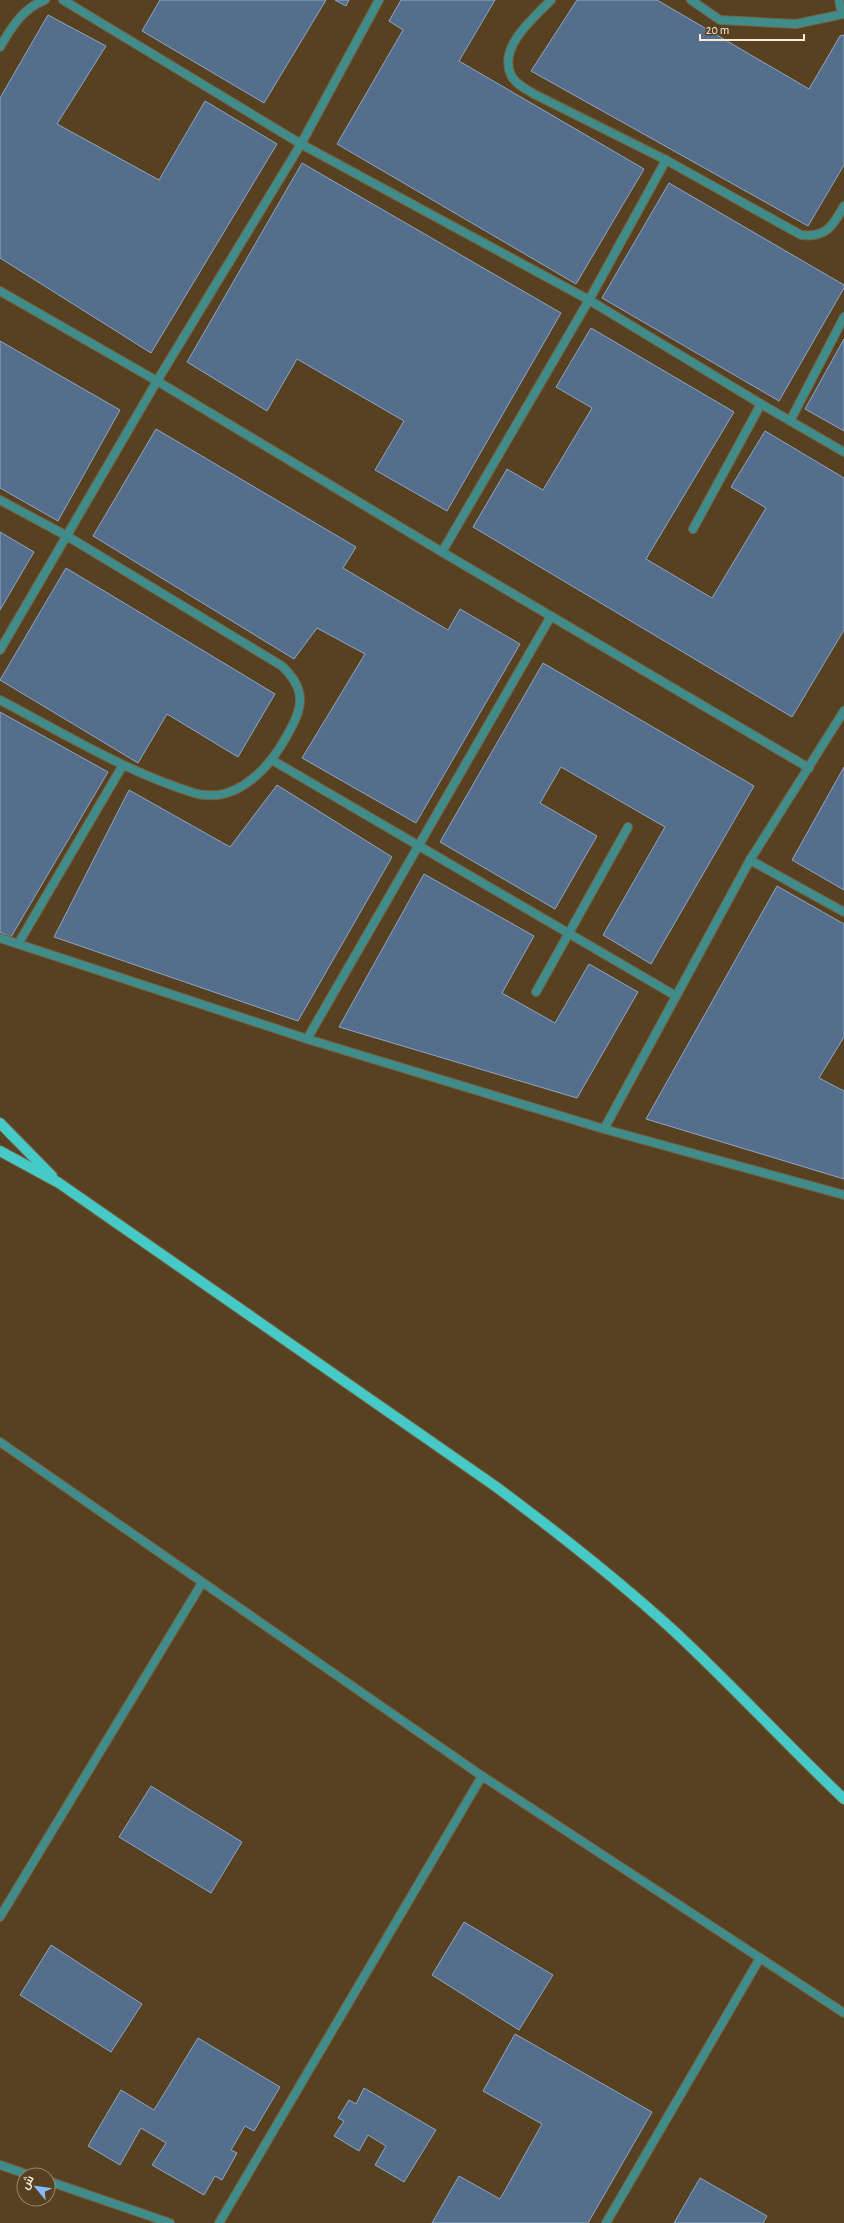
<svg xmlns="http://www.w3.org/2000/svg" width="844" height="2223" font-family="'Alegreya Sans',Cairo,sans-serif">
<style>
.building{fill:#556e8c;stroke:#8ba6c6}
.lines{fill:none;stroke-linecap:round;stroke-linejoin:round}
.minor-casing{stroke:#746042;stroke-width:10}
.primary-casing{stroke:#746042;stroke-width:12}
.minor{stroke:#408c8a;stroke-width:8}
.primary{stroke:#45cac8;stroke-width:10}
</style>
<rect width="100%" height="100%" fill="#574121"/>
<g class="building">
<path d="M 160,0 L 326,0 L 264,103 L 142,31 Z"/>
<path d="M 335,0 L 349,0 L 346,6 Z"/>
<path d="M 401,0 L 495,0 L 459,61 L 644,169 L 576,284 L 337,144 L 403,30 L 389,21 Z"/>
<path d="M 577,0 L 657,0 L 809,89 L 840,36 L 844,35 L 844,165 L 808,226 L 531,71 Z"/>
<path d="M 48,15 L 106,46 L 57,124 L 159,180 L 205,101 L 277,144 L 151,353 L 0,258 L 0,98 Z"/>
<path d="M 302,163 L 561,313 L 447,511 L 375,470 L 404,421 L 297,359 L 267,411 L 187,362 Z"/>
<path d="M 669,183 L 844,285 L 844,288 L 779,401 L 602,298 Z"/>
<path d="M 591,328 L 734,412 L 646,559 L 712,598 L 766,508 L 731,487 L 765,431 L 844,478 L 844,630 L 792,717 L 473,527 L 507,469 L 543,490 L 592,408 L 556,387 Z"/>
<path d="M 844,339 L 844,431 L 805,409 Z"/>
<path d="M 0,341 L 120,410 L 58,521 L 0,488 Z"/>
<path d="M 156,429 L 356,547 L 343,568 L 448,630 L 460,609 L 520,644 L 416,823 L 302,758 L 365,654 L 317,628 L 294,659 L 93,536 Z"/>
<path d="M 0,532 L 34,552 L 0,610 Z"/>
<path d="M 66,568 L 275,694 L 238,757 L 167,714 L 138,763 L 0,680 Z"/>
<path d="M 543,663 L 754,786 L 651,964 L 603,935 L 665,827 L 561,767 L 540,803 L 597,836 L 555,909 L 440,842 Z"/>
<path d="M 0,712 L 108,772 L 11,937 L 0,932 Z"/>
<path d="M 844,767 L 844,890 L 792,860 Z"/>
<path d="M 277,785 L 392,857 L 298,1021 L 54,937 L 129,790 L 230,847 Z"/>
<path d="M 424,874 L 534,936 L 502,993 L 555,1023 L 589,964 L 638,992 L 577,1098 L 339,1027 Z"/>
<path d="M 777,886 L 844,924 L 844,1037 L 819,1078 L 844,1091 L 844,1179 L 646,1119 Z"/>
<path d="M 151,1786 L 242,1842 L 211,1893 L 119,1837 Z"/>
<path d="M 464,1922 L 553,1975 L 519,2030 L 432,1975 Z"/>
<path d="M 51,1945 L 142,2004 L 111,2052 L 20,1995 Z"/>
<path d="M 515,2034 L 652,2112 L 588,2223 L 432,2223 L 459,2176 L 500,2199 L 542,2124 L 483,2091 Z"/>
<path d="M 198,2038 L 280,2087 L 254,2131 L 245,2126 L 231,2150 L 237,2153 L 222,2180 L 215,2176 L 204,2195 L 152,2165 L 166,2143 L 141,2128 L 120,2165 L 88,2146 L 121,2090 L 154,2110 Z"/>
<path d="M 364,2088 L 436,2130 L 404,2182 L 375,2165 L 386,2146 L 368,2135 L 359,2151 L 334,2136 L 344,2121 L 338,2118 L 349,2100 L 356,2104 Z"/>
<path d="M 700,2178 L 767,2216 L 763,2223 L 674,2223 Z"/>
</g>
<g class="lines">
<defs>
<g id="minor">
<path d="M 63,0 L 301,144 L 589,300 L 761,404 L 844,452"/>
<path d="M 551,0 C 534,18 498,46 511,75 C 515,84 526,89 534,94 L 666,160 L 801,235 C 826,238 833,226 844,206"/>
<path d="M 691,0 L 720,20 L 796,24 L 844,14"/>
<path d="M 839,0 L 842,14"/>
<path d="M 0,47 C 11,28 23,8 45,0"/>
<path d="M 0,291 L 157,381 L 442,552 L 809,768"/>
<path d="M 790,421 L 844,317"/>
<path d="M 0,500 L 67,536 L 282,666 C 304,687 305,704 290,730 C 276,757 257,783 227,793 C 218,796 203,796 194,793 C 126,772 63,733 0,700"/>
<path d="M 693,529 L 761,404"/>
<path d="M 442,552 L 589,300 L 666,160"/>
<path d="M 0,650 L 157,381 L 301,144 L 379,0"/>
<path d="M 272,760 L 676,996"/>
<path d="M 750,860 L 844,912"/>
<path d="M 0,938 L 307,1039 L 604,1129 L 844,1195"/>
<path d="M 18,944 L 123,765"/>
<path d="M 536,992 L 628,827"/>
<path d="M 307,1039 L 551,616"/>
<path d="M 604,1129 L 750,860 L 844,711"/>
<path d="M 0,1442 L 482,1776 L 844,2013"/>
<path d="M 0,1917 L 202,1583"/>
<path d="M 0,2165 L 29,2175"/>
<path d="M 48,2181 L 170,2223"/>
<path d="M 219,2223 L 482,1776"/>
<path d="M 606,2223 L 760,1958"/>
</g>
<g id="primary">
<path d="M 0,1123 L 52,1176"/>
<path d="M 0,1151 L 59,1183 L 495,1486 C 557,1532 617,1579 674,1631 C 732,1685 786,1744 844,1799"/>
</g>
</defs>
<use href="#minor" class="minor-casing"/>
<use href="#primary" class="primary-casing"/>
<use href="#minor" class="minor"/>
<use href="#primary" class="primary"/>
</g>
<g transform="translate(36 2187) rotate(299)"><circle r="19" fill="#574121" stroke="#98856b"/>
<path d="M0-3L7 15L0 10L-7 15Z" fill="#86bbfb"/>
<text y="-6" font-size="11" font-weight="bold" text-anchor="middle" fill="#faecdb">ش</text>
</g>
<path d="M700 34v6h104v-6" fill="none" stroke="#faecdb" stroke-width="2"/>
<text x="706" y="34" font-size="12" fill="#faecdb" stroke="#574121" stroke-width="3" paint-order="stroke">20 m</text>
</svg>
